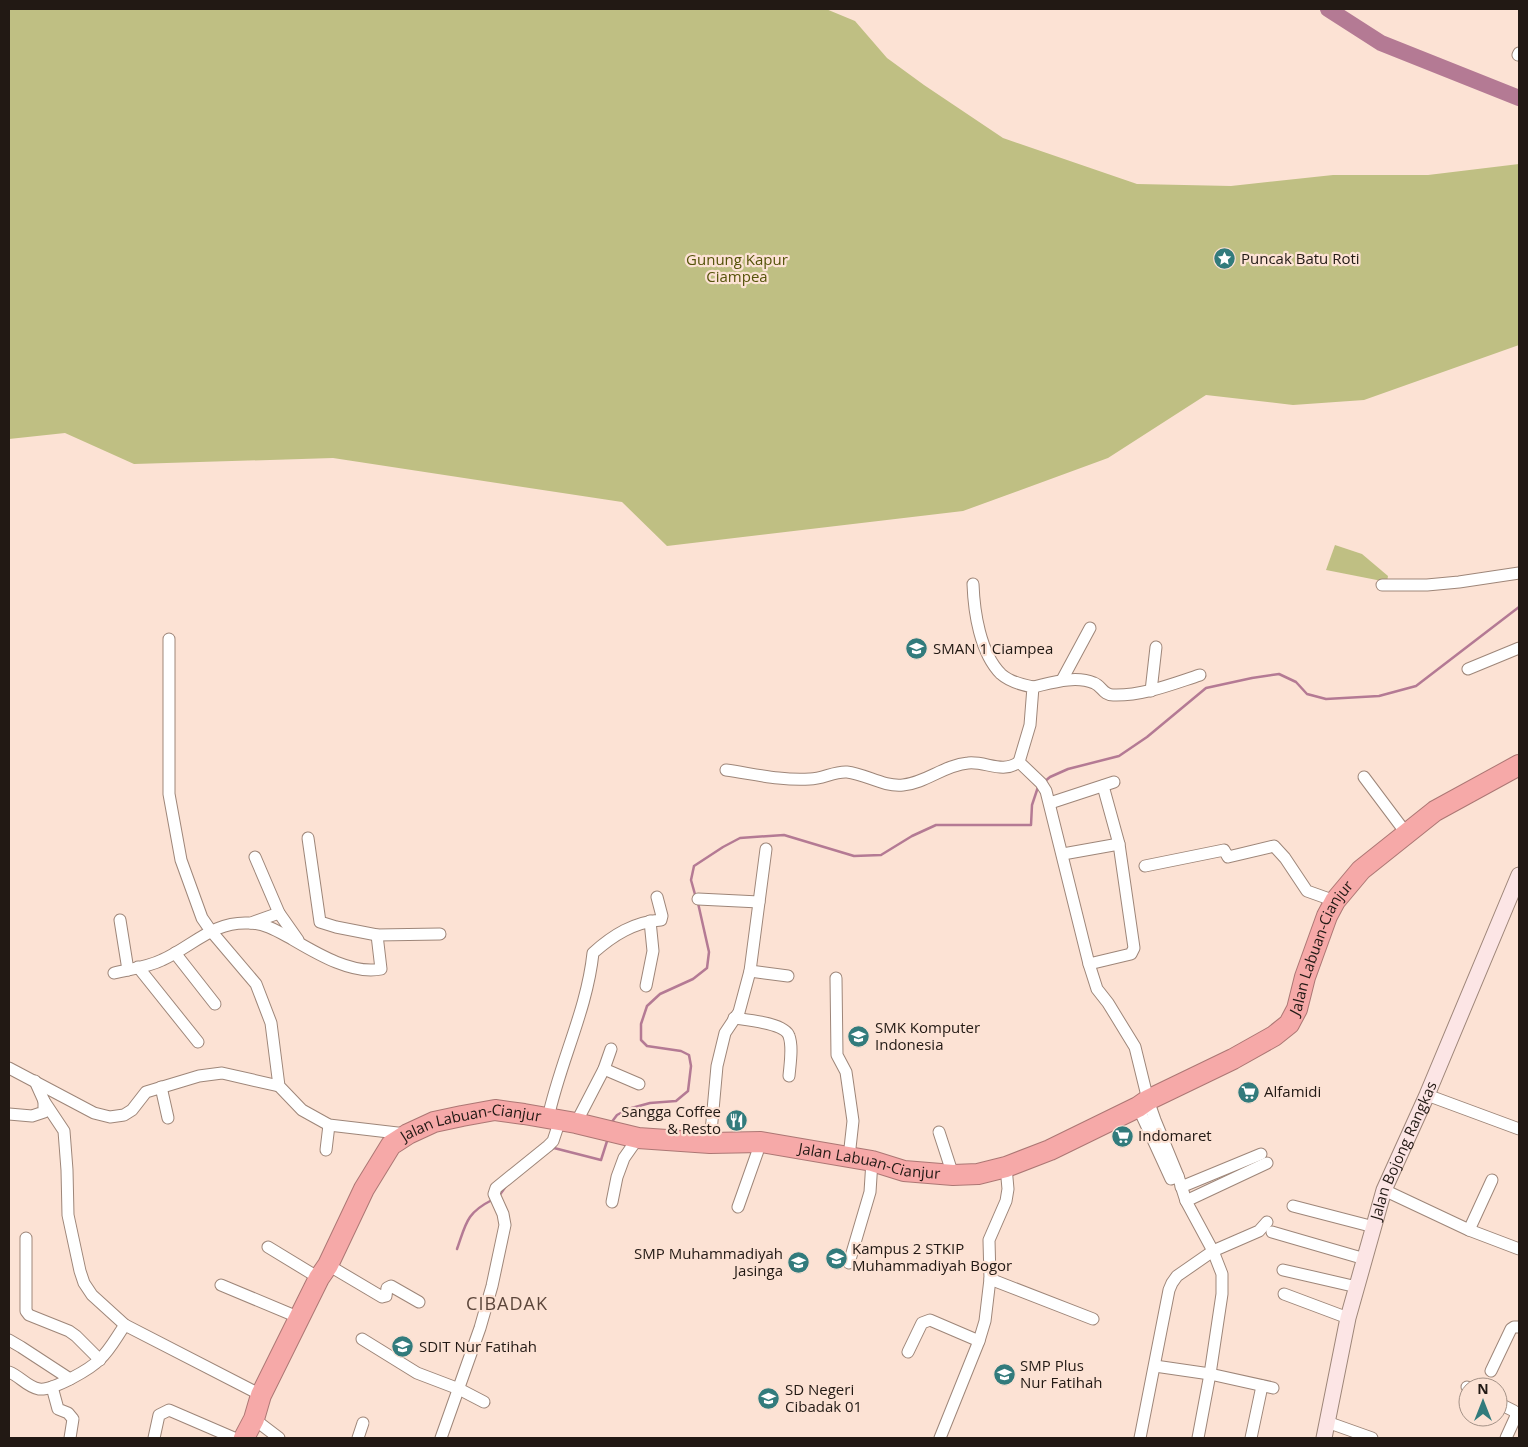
<svg xmlns="http://www.w3.org/2000/svg" width="1528" height="1447" font-family="'Open Sans',sans-serif">
<style>
.green{fill:#bfbf83}
.lines{fill:none;stroke-linecap:round;stroke-linejoin:round}
.stream{stroke:#b47a94;stroke-width:2.5}
.river{stroke:#b47a94;stroke-width:16}
.street-casing{stroke:#9e8679;stroke-width:13}
.secondary-casing{stroke:#9e8679;stroke-width:17}
.highway-casing{stroke:#ac7774;stroke-width:22}
.street{stroke:#fff;stroke-width:11}
.secondary{stroke:#fce5e5;stroke-width:15}
.highway{stroke:#f6a9a8;stroke-width:20}
.labels{text-anchor:middle;stroke-width:4.5;stroke-linejoin:round;paint-order:stroke}
.poi-label{font-size:15px;fill:#221914;stroke:#fce2d4;text-anchor:start}
.park-label{font-size:15px;fill:#55530a;stroke:#fce2d4}
.street-label{font-size:15px;fill:#221914;stroke:#fce2d4}
.quarter-label{font-size:18px;letter-spacing:1px;fill:#5c463b;stroke:#fce2d4}
</style>
<rect width="100%" height="100%" fill="#fce2d4"/>
<g class="green">
<path d="M 9,9 L 826,9 L 855,21 L 887,58 L 924,85 L 1003,138 L 1137,184 L 1231,186 L 1333,175 L 1428,175 L 1519,164 L 1519,345 L 1364,400 L 1293,405 L 1206,395 L 1108,458 L 963,511 L 667,546 L 622,502 L 333,458 L 134,464 L 65,433 L 9,439 Z"/>
<path d="M 1335,545 L 1362,554 L 1388,576 L 1387,582 L 1326,570 Z"/>
</g>
<g class="lines">
<g class="stream">
<path d="M 1044,782 L 1050,777 L 1068,769 L 1119,756 L 1147,737 L 1206,688 L 1252,678 L 1279,674 L 1296,682 L 1307,694 L 1326,699 L 1379,696 L 1416,686 L 1519,607"/>
<path d="M 696,898 L 691,880 L 694,866 L 723,847 L 740,838 L 784,835 L 854,856 L 881,855 L 912,836 L 936,825 L 1031,825 L 1032,805 L 1038,787"/>
<path d="M 611,1123 L 617,1115 L 628,1109 L 650,1103 L 676,1101 L 688,1091 L 691,1066 L 689,1055 L 681,1051 L 647,1046 L 641,1040 L 641,1024 L 647,1006 L 660,994 L 693,979 L 707,968 L 709,952 L 698,903"/>
<path d="M 551,1150 L 554,1148 L 601,1160 L 608,1138"/>
<path d="M 499,1196 L 506,1186"/>
<path d="M 457,1249 C 466,1224 466,1213 492,1200"/>
</g>
<path class="river" d="M 1328,9 L 1381,43 L 1519,98"/>
<defs>
<g id="street">
<path d="M 1518,55 L 1519,53"/>
<path d="M 973,584 C 974,612 980,653 1001,674 C 1010,682 1022,685 1033,687 L 1030,725 L 1019,762 L 1041,783 L 1046,791 L 1089,964 L 1097,989 L 1108,1003 L 1135,1047 L 1148,1100 L 1155,1120 L 1178,1176 L 1186,1201 L 1213,1251 L 1222,1274 L 1222,1294 L 1210,1374 L 1198,1438"/>
<path d="M 1382,585 L 1427,585 L 1459,582 L 1519,573"/>
<path d="M 169,639 L 169,794 L 181,860 L 202,918 L 211,931 L 256,984 L 271,1023 L 279,1086 L 302,1110 L 329,1125 L 406,1134"/>
<path d="M 1468,669 L 1519,648"/>
<path d="M 1062,680 L 1090,628"/>
<path d="M 1033,687 C 1051,683 1075,675 1094,683 C 1102,686 1103,695 1113,695 C 1143,696 1172,684 1200,675"/>
<path d="M 1151,691 L 1156,647"/>
<path d="M 726,770 C 754,774 782,781 810,779 C 822,779 835,771 847,772 C 866,774 883,787 903,785 C 926,783 944,765 968,763 C 986,761 1002,774 1019,762"/>
<path d="M 1364,777 L 1406,833"/>
<path d="M 1050,803 L 1114,782"/>
<path d="M 308,838 L 320,922 L 336,927 L 377,935 L 440,934"/>
<path d="M 1063,854 L 1119,844"/>
<path d="M 255,857 L 279,913 L 298,940"/>
<path d="M 1145,866 L 1224,850 L 1228,857 L 1274,846 L 1285,858 L 1307,891 L 1335,901"/>
<path d="M 698,899 L 759,902"/>
<path d="M 120,920 L 128,970"/>
<path d="M 251,923 L 279,913"/>
<path d="M 175,953 L 215,1004"/>
<path d="M 1089,964 L 1131,954 L 1134,948 L 1119,844 L 1103,786"/>
<path d="M 138,967 L 198,1042"/>
<path d="M 750,971 L 788,976"/>
<path d="M 114,973 C 130,969 148,967 162,960 C 193,946 213,921 249,923 C 265,923 279,932 292,939 C 316,953 352,975 381,969 L 377,935"/>
<path d="M 836,978 L 837,1055 L 846,1072 L 853,1121 L 849,1157"/>
<path d="M 646,986 L 653,951 L 650,921"/>
<path d="M 734,1018 C 747,1020 785,1023 789,1036 C 793,1047 790,1064 789,1076"/>
<path d="M 9,1068 L 94,1113 L 110,1117 L 124,1115 L 132,1110 L 146,1092 L 199,1076 L 222,1073 L 279,1086"/>
<path d="M 604,1069 L 639,1084"/>
<path d="M 35,1081 L 44,1101 L 64,1131 L 67,1170 L 68,1215 L 80,1271 L 84,1283 L 92,1295 L 125,1325 L 261,1395"/>
<path d="M 161,1087 L 168,1118"/>
<path d="M 1427,1095 L 1519,1129"/>
<path d="M 1138,1107 L 1171,1179 L 1178,1176"/>
<path d="M 9,1114 L 32,1116 L 44,1112 L 44,1101"/>
<path d="M 548,1118 C 560,1062 587,1010 593,953 C 613,935 634,922 661,920 L 662,916 L 657,897"/>
<path d="M 576,1123 L 604,1069 L 611,1049"/>
<path d="M 939,1132 L 953,1175"/>
<path d="M 710,1143 L 717,1066 L 725,1033 L 739,1012 L 750,971 L 766,849"/>
<path d="M 326,1150 L 329,1125"/>
<path d="M 1181,1187 L 1261,1154"/>
<path d="M 1384,1190 L 1469,1230 L 1519,1249"/>
<path d="M 1186,1201 L 1267,1163"/>
<path d="M 612,1202 L 617,1177 L 624,1158 L 638,1138"/>
<path d="M 1293,1206 L 1374,1227"/>
<path d="M 738,1207 L 761,1142"/>
<path d="M 1469,1230 L 1492,1180"/>
<path d="M 1272,1232 L 1365,1259"/>
<path d="M 26,1238 L 26,1311 L 29,1315 L 69,1331 L 76,1336 L 100,1360"/>
<path d="M 268,1247 L 319,1278"/>
<path d="M 849,1263 L 870,1192 L 872,1161"/>
<path d="M 328,1265 L 382,1297 L 386,1296 L 387,1288 L 391,1286 L 419,1302"/>
<path d="M 1283,1270 L 1357,1287"/>
<path d="M 990,1279 L 1093,1319"/>
<path d="M 221,1285 L 300,1318"/>
<path d="M 1284,1294 L 1348,1318"/>
<path d="M 362,1339 L 417,1373 L 459,1389 L 484,1402"/>
<path d="M 9,1340 L 21,1347 L 70,1379"/>
<path d="M 908,1352 L 922,1323 L 930,1320 L 979,1341"/>
<path d="M 1155,1366 L 1210,1374 L 1273,1388"/>
<path d="M 1491,1371 L 1511,1329 L 1514,1327 L 1519,1327"/>
<path d="M 9,1372 C 20,1376 27,1387 39,1389 C 52,1391 91,1369 100,1359 C 110,1350 117,1336 125,1325"/>
<path d="M 52,1387 L 58,1409 L 68,1413 L 73,1419 L 70,1438"/>
<path d="M 1467,1387 L 1468,1388"/>
<path d="M 1498,1403 L 1514,1411 L 1516,1416 L 1506,1438"/>
<path d="M 254,1419 L 279,1438"/>
<path d="M 1327,1422 L 1372,1438"/>
<path d="M 154,1438 L 159,1415 L 169,1410 L 234,1438"/>
<path d="M 358,1438 L 363,1423"/>
<path d="M 441,1438 L 480,1328 L 492,1286 L 505,1225 L 503,1214 L 494,1194 L 496,1188 L 548,1146 L 553,1141 L 560,1120"/>
<path d="M 940,1438 L 979,1341 L 985,1321 L 990,1279 L 989,1240 L 1006,1201 L 1008,1189 L 1006,1167"/>
<path d="M 1140,1438 L 1169,1290 L 1172,1283 L 1177,1276 L 1213,1251 L 1259,1231 L 1267,1222"/>
<path d="M 1251,1438 L 1262,1386"/>
</g>
<g id="secondary">
<path id="s1" d="M 1324,1438 L 1348,1318 L 1384,1190 L 1427,1095 L 1519,875"/>
</g>
<g id="highway">
<path id="s2" d="M 244,1438 L 254,1419 L 261,1395 L 319,1278 L 328,1265 L 364,1189 L 391,1145 L 408,1134 L 434,1122 L 462,1116 L 495,1110 L 524,1114 L 576,1123 L 638,1138 L 710,1143 L 761,1142 L 872,1161 L 904,1171 L 953,1175 L 978,1174 L 1006,1167 L 1050,1150 L 1138,1107 L 1148,1100 L 1233,1059 L 1274,1036 L 1289,1024 L 1297,1009 L 1305,977 L 1327,916 L 1335,901 L 1361,870 L 1435,811 L 1519,765"/>
</g>
</defs>
<use href="#street" class="street-casing"/>
<use href="#secondary" class="secondary-casing"/>
<use href="#highway" class="highway-casing"/>
<use href="#street" class="street"/>
<use href="#secondary" class="secondary"/>
<use href="#highway" class="highway"/>
</g>
<defs>
<symbol id="sight-disc" viewBox="-11 -11 22 22"><circle r="9.5" fill="#327b7c" stroke="#fce2d4"/><path d="M0-6L1.8-2.2L6-1.7L2.9 1.2L3.7 5.4L0 3.3L-3.7 5.4L-2.9 1.2L-6-1.7L-1.8-2.2Z" fill="#fff"/></symbol>
<symbol id="school-disc" viewBox="-11 -11 22 22"><circle r="9.5" fill="#327b7c" stroke="#fce2d4"/><path d="M0-5L7-2L0 1L-7-2ZM-4 1L0 2.5L4 1V4Q0 6-4 4Z" fill="#fff"/></symbol>
<symbol id="supermarket-disc" viewBox="-11 -11 22 22"><circle r="9.5" fill="#327b7c" stroke="#fce2d4"/><path d="M-6-5.5h2.5l.6 2H6L4.5 2H-2.5L-4.4-4H-6ZM-1.5 3.2a1.3 1.3 0 1 0 .1 0ZM3 3.2a1.3 1.3 0 1 0 .1 0Z" fill="#fff"/></symbol>
<symbol id="restaurant-disc" viewBox="-11 -11 22 22"><circle r="9.5" fill="#327b7c" stroke="#fce2d4"/><path d="M-5-6h1v4h1v-4h1v4h1v-4h1v5L-1.5 .5V6h-2V.5L-5-1ZM5-6V6H3V1.5H1.5Q1.5-4 5-6Z" fill="#fff"/></symbol>
<symbol id="university-disc" viewBox="-11 -11 22 22"><circle r="9.5" fill="#327b7c" stroke="#fce2d4"/><path d="M0-5L7-2L0 1L-7-2ZM-4 1L0 2.5L4 1V4Q0 6-4 4Z" fill="#fff"/></symbol>
</defs>
<g fill-rule="evenodd">
<use href="#sight-disc" x="1212" y="246" width="25" height="25"/>
<use href="#school-disc" x="904" y="636" width="25" height="25"/>
<use href="#school-disc" x="846" y="1024" width="25" height="25"/>
<use href="#supermarket-disc" x="1236" y="1080" width="25" height="25"/>
<use href="#restaurant-disc" x="724" y="1108" width="25" height="25"/>
<use href="#supermarket-disc" x="1110" y="1124" width="25" height="25"/>
<use href="#university-disc" x="824" y="1246" width="25" height="25"/>
<use href="#school-disc" x="786" y="1250" width="25" height="25"/>
<use href="#school-disc" x="390" y="1334" width="25" height="25"/>
<use href="#school-disc" x="992" y="1362" width="25" height="25"/>
<use href="#school-disc" x="756" y="1386" width="25" height="25"/>
</g>
<g class="labels">
<g class="poi-label">
<text x="1241" y="264">Puncak Batu Roti</text>
<text x="933" y="654">SMAN 1 Ciampea</text>
<text x="875" y="1033">SMK Komputer<tspan x="875" dy="17">Indonesia</tspan></text>
<text x="1264" y="1097">Alfamidi</text>
<text x="721" y="1117" text-anchor="end">Sangga Coffee<tspan x="721" dy="17">&amp; Resto</tspan></text>
<text x="1138" y="1141">Indomaret</text>
<text x="852" y="1254">Kampus 2 STKIP<tspan x="852" dy="17">Muhammadiyah Bogor</tspan></text>
<text x="783" y="1259" text-anchor="end">SMP Muhammadiyah<tspan x="783" dy="17">Jasinga</tspan></text>
<text x="419" y="1352">SDIT Nur Fatihah</text>
<text x="1020" y="1371">SMP Plus<tspan x="1020" dy="17">Nur Fatihah</tspan></text>
<text x="785" y="1395">SD Negeri<tspan x="785" dy="17">Cibadak 01</tspan></text>
</g>
<g class="park-label">
<text x="737" y="265">Gunung Kapur<tspan x="737" dy="17">Ciampea</tspan></text>
</g>
<g class="street-label">
<text dy="5" stroke="none"><textPath href="#s2" startOffset="1359">Jalan Labuan-Cianjur</textPath></text>
<text dy="5" stroke="none"><textPath href="#s2" startOffset="414">Jalan Labuan-Cianjur</textPath></text>
<text dy="5" stroke="none"><textPath href="#s1" startOffset="299">Jalan Bojong Rangkas</textPath></text>
<text dy="5" stroke="none"><textPath href="#s2" startOffset="819">Jalan Labuan-Cianjur</textPath></text>
</g>
<g class="quarter-label">
<text x="507" y="1310">CIBADAK</text>
</g>
</g>
<rect width="1528" height="1447" fill="none" stroke="#221914" stroke-width="20"/>
<g transform="translate(1483 1402)"><circle r="24" fill="#fce2d4" stroke="#a59287"/>
<path d="M0-4L9 19L0 12L-9 19Z" fill="#327b7c"/>
<text y="-8" font-size="14" font-weight="bold" text-anchor="middle" fill="#221914">N</text>
</g>
</svg>
